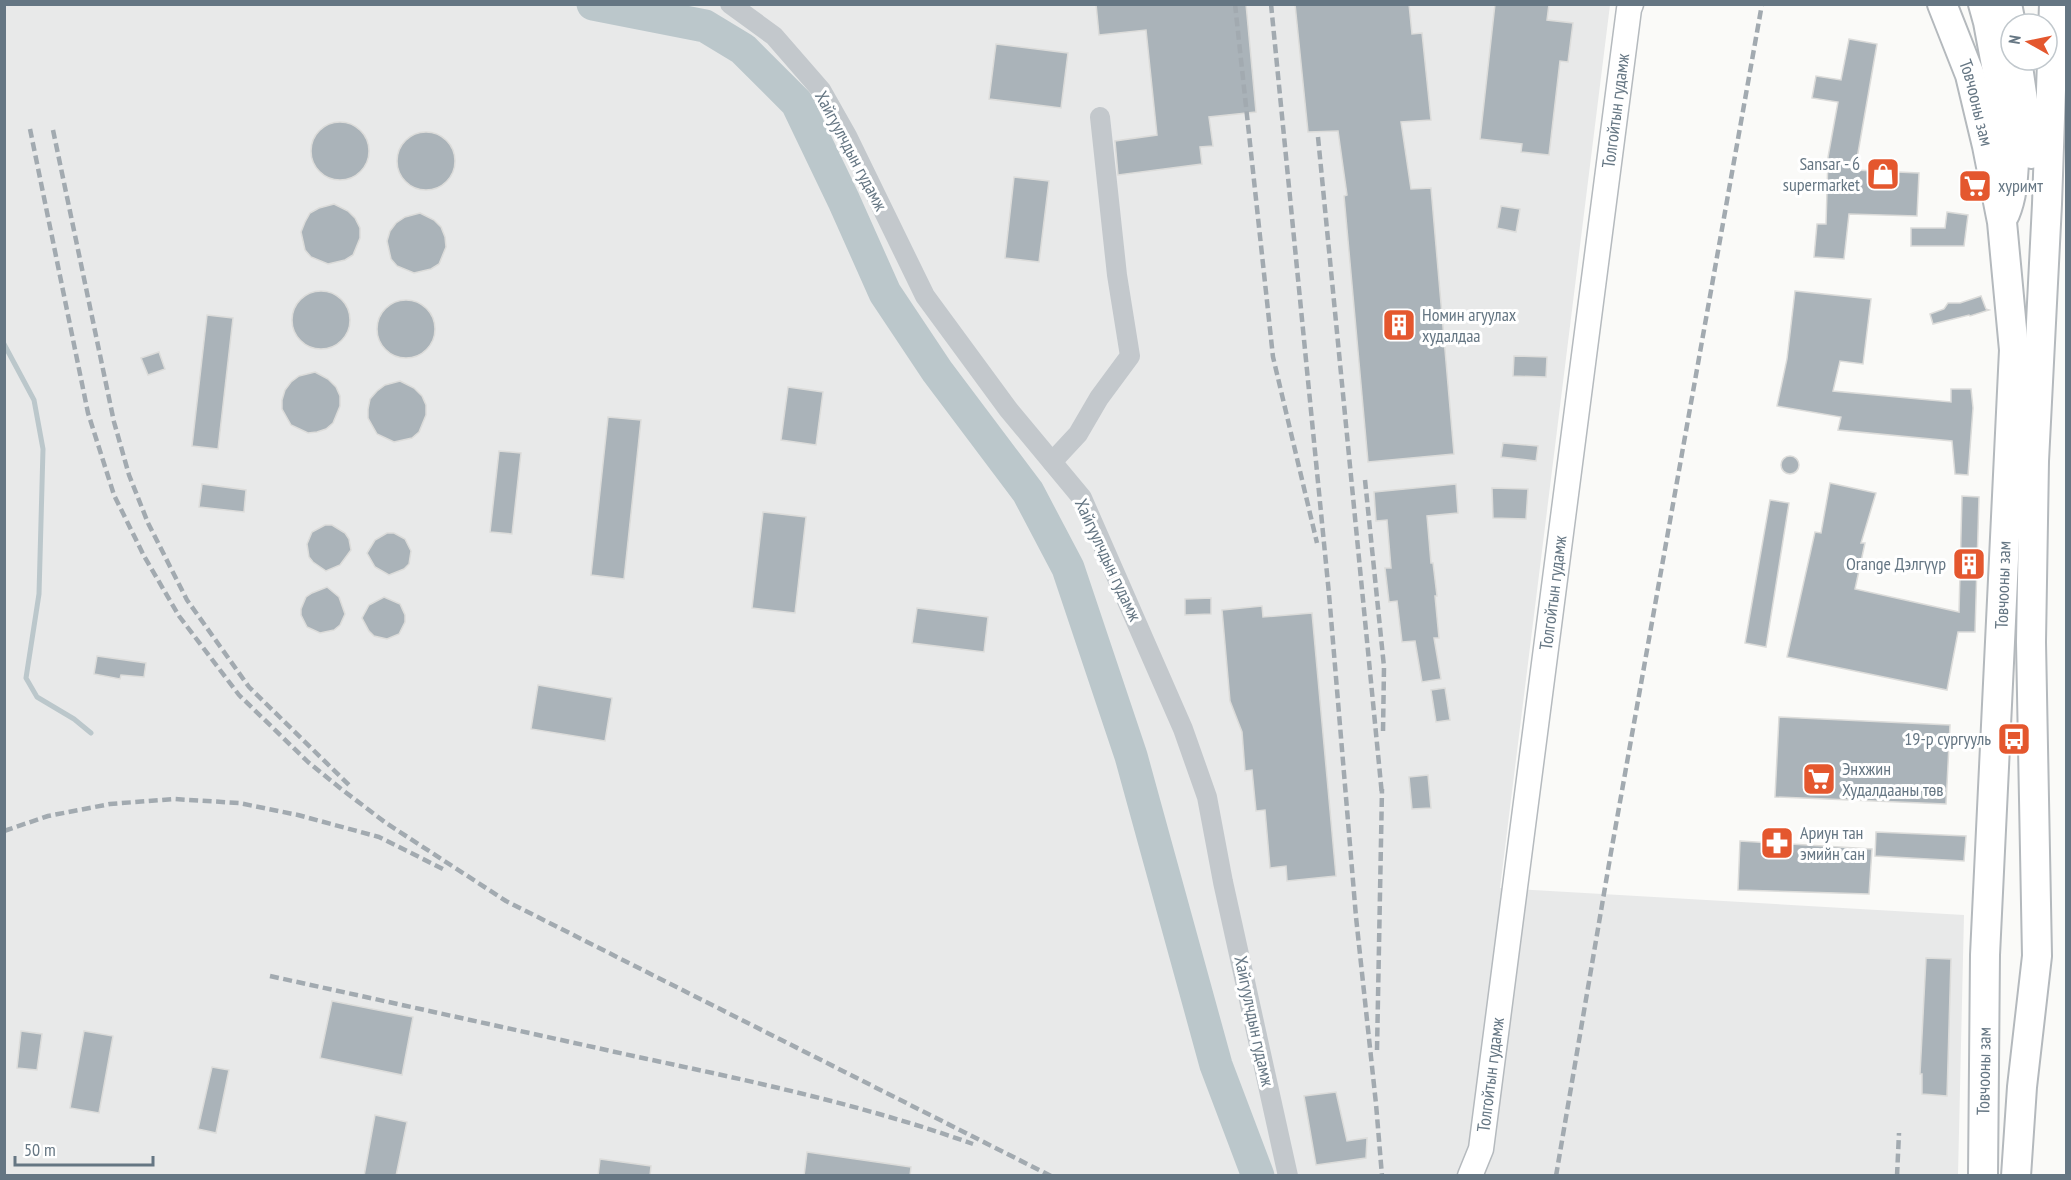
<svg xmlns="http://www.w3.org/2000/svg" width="2071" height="1180" font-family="'PT Sans Narrow',sans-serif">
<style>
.built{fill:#e8e9e9}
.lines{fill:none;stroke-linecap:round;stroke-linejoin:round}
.stream{stroke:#bbc7cb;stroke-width:5}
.river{stroke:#bbc7cb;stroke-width:33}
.building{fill:#aab3b9;stroke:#dcdcda;stroke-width:1.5}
.major-casing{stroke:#b5babe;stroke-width:27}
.highway-casing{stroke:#b4b9bd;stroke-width:32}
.minor{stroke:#c3c8cc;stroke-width:20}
.major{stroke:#fff;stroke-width:24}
.highway{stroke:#fff;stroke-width:28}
.rail{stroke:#a2aab0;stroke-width:4.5;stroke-dasharray:9 4.5;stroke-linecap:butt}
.labels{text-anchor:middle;stroke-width:6;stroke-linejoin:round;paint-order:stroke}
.street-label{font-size:18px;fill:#657683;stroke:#fff}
.poi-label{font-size:18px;fill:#657683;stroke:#fff;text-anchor:start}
</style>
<rect width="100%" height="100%" fill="#fafaf8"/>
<path class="built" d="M 5,5 L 1610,5 L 1500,888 L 1964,915 L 1958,1175 L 5,1176 Z"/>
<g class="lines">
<path class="stream" d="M 4,344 L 34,400 L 43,449 L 39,594 L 26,678 L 37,697 L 74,719 L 91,733"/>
<path class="river" d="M 593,4 L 705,26 L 743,49 L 797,103 L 844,201 L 885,293 L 937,371 L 1028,492 L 1068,568 L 1131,756 L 1216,1065 L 1258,1176"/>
</g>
<g class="building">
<path d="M 1096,4 L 1246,4 L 1256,112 L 1209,117 L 1213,146 L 1200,147 L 1202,164 L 1118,175 L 1115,141 L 1157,135 L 1146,30 L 1099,35 Z"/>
<path d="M 1295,4 L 1409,4 L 1412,34 L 1422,33 L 1431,120 L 1401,122 L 1411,189 L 1431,188 L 1454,454 L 1368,462 L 1344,196 L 1347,195 L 1338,131 L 1308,132 Z"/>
<path d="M 1495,4 L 1549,4 L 1547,20 L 1573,23 L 1568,62 L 1560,61 L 1549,155 L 1521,152 L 1522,144 L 1480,139 Z"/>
<path d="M 1849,39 L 1877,44 L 1855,170 L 1919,173 L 1917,216 L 1849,214 L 1844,259 L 1814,257 L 1817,224 L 1826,224 L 1828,157 L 1838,102 L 1812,98 L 1816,76 L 1841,80 Z"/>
<path d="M 996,44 L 1068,53 L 1061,108 L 989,99 Z"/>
<circle cx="340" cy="151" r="29"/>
<circle cx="426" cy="161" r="29"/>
<path d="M 1014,177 L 1049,181 L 1039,262 L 1005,258 Z"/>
<path d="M 334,204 L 348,211 L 355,218 L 360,228 L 360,238 L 353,255 L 345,260 L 328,264 L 311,257 L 305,250 L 301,232 L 305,222 L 310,213 L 319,208 Z"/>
<path d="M 1501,206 L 1520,209 L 1516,232 L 1497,228 Z"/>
<path d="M 1947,212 L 1968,215 L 1964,246 L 1911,246 L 1911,228 L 1945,228 Z"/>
<path d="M 420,213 L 434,220 L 441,227 L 445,237 L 446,247 L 439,264 L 431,269 L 414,273 L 397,266 L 391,259 L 387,241 L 390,231 L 396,223 L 405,217 Z"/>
<circle cx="321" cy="320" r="29"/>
<path d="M 1795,291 L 1871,299 L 1863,364 L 1840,361 L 1833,391 L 1951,402 L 1951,389 L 1971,389 L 1973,408 L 1968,475 L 1955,474 L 1952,441 L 1838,430 L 1841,417 L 1777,406 L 1787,359 Z"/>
<path d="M 1981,296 L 1986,309 L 1989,310 L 1970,316 L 1969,315 L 1933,324 L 1930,314 L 1944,309 L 1948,303 L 1960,303 Z"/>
<circle cx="406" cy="329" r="29"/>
<path d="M 207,315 L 233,318 L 218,449 L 192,446 Z"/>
<path d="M 159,352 L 165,369 L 148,375 L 141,358 Z"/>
<path d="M 1514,356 L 1547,357 L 1546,377 L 1513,376 Z"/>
<path d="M 315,372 L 328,379 L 336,387 L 340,396 L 340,406 L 333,423 L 326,429 L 317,432 L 308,433 L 291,425 L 282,409 L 282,400 L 285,390 L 291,382 L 299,376 Z"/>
<path d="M 400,381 L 414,388 L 422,396 L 426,405 L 426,415 L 419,432 L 412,438 L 394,442 L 377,434 L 368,418 L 368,409 L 370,399 L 377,391 L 385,385 Z"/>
<path d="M 788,387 L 823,392 L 816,445 L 781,440 Z"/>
<path d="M 608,417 L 641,420 L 624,579 L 591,575 Z"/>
<path d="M 1503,443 L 1538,446 L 1536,461 L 1501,457 Z"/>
<path d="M 499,451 L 521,453 L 512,534 L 490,532 Z"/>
<circle cx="1790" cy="465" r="9"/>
<path d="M 1830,483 L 1876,493 L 1861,543 L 1865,543 L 1855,589 L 1959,612 L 1962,496 L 1979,497 L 1975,632 L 1958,632 L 1947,690 L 1787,657 L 1815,532 L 1821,533 Z"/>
<path d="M 202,484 L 246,490 L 244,512 L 199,507 Z"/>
<path d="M 1456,484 L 1458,513 L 1427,516 L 1431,563 L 1433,563 L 1437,596 L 1435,596 L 1439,638 L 1434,638 L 1441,679 L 1422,682 L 1415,641 L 1402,642 L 1397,601 L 1389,602 L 1385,568 L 1391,568 L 1387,520 L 1376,521 L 1374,492 Z"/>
<path d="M 1492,488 L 1528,489 L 1526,519 L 1493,518 Z"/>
<path d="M 1770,500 L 1789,503 L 1766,647 L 1745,643 Z"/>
<path d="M 763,512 L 806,517 L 795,613 L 752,608 Z"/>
<path d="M 325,525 L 332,525 L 345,533 L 349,539 L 351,550 L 340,565 L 326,571 L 313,562 L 309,557 L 307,544 L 312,532 Z"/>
<path d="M 387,533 L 394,533 L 405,539 L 411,551 L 409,564 L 404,569 L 389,575 L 375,567 L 367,553 L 375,540 Z"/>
<path d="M 327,587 L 339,597 L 345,614 L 340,625 L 334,630 L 320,633 L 307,627 L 301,615 L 301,609 L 306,597 L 312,593 Z"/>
<path d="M 384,597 L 400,604 L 405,615 L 405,622 L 399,634 L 387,639 L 374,636 L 369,631 L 362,618 L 369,605 Z"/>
<path d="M 1211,598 L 1211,614 L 1185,615 L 1185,599 Z"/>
<path d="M 1262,606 L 1263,617 L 1312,613 L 1336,876 L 1287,881 L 1286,866 L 1270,868 L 1265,810 L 1256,811 L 1252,770 L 1245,771 L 1242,732 L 1230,701 L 1222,610 Z"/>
<path d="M 917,608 L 988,617 L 984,652 L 912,643 Z"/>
<path d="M 97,656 L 146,663 L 144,677 L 121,675 L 120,679 L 94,674 Z"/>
<path d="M 538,685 L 612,698 L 605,741 L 531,729 Z"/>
<path d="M 1445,688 L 1450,720 L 1436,722 L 1431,690 Z"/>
<path d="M 1779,717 L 1950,725 L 1946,804 L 1775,797 Z"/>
<path d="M 1428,775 L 1431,808 L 1412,809 L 1409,777 Z"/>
<path d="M 1876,832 L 1966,836 L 1964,861 L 1875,856 Z"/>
<path d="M 1740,841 L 1872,849 L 1869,894 L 1738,890 Z"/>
<path d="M 1926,958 L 1951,959 L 1947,1096 L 1922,1094 L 1922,1074 L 1920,1074 Z"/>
<path d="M 332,1001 L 413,1017 L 402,1075 L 320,1058 Z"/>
<path d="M 21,1031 L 42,1034 L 37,1070 L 17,1068 Z"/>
<path d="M 84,1031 L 113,1036 L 99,1113 L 70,1108 Z"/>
<path d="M 212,1067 L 229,1070 L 216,1133 L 198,1129 Z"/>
<path d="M 1336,1092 L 1347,1141 L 1367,1138 L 1366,1158 L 1316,1165 L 1304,1096 Z"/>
<path d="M 375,1115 L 407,1122 L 396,1176 L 364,1176 Z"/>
<path d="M 807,1152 L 911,1167 L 910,1176 L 804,1176 Z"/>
<path d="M 600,1159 L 651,1166 L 650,1176 L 598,1176 Z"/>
</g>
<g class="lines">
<defs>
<g id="major">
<path id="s1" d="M 1470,1176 L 1481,1149 L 1629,9 L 1631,4"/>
</g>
<g id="highway">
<path id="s2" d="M 1942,4 L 1970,75 L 1987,146 L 2002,222 L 2014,350 L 1985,955 L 1983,1176"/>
<path d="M 1983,4 L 1988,22 L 2014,162 C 2013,181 2012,197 2005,214"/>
<path d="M 2007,4 L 2011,24"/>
<path d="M 2017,60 L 2031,154"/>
<path d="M 2016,1176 L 2022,1087 L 2037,956 L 2031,642 L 2034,461 L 2047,204 L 2054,4"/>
</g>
</defs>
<use href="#major" class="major-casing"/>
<use href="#highway" class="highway-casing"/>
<g class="minor">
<path d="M 730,4 L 774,36 L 821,90 L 847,136 L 925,296 L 1008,409 L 1082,498 L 1183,729 L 1207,797 L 1223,882 L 1288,1176"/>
<path d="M 1052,462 L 1078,434 L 1099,398 L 1130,356 L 1117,275 L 1100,117"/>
</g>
<use href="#major" class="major"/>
<use href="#highway" class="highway"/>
<g class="rail">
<path d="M 1235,4 L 1273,357 L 1317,543"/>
<path d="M 1271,4 L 1329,594 L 1356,917 L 1376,1104 L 1382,1176"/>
<path d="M 30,129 L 88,413 L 114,495 L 144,556 L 179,616 L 239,695 L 308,762 L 340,788 L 386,823 L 506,901 L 1051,1176"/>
<path d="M 53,130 L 114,422 L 129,475 L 148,523 L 187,600 L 249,687 L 349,785"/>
<path d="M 1318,137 L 1382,795"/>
<path d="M 1365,480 L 1384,667 L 1383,732"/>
<path d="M 4,831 L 48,816 L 110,804 L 174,799 L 239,803 L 298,815 L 379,837 L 445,870"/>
<path d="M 270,976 C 393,1003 516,1030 638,1057 C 751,1081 864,1105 973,1144"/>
<path d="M 1377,1050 L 1382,789"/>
<path d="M 1556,1176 L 1610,858 L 1762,4"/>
<path d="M 1897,1176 L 1899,1133"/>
</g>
</g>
<defs>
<symbol id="shop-square" viewBox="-11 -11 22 22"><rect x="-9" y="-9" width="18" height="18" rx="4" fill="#e4572e" stroke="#fff"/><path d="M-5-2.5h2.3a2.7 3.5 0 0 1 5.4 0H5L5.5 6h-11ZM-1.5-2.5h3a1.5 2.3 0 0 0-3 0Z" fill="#fff"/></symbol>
<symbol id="supermarket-square" viewBox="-11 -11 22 22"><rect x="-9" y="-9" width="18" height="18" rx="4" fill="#e4572e" stroke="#fff"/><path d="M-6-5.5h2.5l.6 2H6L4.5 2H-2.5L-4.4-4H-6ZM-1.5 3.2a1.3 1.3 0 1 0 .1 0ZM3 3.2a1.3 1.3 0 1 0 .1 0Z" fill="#fff"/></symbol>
<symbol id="building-square" viewBox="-11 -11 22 22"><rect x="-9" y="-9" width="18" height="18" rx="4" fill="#e4572e" stroke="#fff"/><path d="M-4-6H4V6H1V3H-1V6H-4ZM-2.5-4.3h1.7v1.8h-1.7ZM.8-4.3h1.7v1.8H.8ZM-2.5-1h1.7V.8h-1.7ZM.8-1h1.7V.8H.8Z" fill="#fff"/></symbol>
<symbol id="bus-square" viewBox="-11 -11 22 22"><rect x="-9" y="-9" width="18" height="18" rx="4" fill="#e4572e" stroke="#fff"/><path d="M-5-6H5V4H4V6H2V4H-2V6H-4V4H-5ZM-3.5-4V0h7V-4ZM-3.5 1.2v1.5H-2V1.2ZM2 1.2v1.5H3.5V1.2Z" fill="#fff"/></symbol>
<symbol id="pharmacy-square" viewBox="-11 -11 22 22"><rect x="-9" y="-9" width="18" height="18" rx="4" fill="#e4572e" stroke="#fff"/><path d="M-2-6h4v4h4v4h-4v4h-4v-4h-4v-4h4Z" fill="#fff"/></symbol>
</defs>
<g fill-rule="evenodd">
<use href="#shop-square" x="1864" y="155" width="38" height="38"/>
<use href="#supermarket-square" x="1956" y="167" width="38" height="38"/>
<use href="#building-square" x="1380" y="306" width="38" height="38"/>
<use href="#building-square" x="1950" y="545" width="38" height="38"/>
<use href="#bus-square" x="1995" y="720" width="38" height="38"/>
<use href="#supermarket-square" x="1800" y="760" width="38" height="38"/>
<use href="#pharmacy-square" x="1758" y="824" width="38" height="38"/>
</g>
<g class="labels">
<g class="street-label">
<text dy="6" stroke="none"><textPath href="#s2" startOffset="105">Товчооны зам</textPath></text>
<text dy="6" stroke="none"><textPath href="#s1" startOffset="1076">Толгойтын гудамж</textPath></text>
<text transform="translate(851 151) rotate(62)" y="6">Хайгуулчдын гудамж</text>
<text transform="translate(1108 560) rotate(65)" y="6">Хайгуулчдын гудамж</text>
<text transform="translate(2003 585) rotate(-88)" y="6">Товчооны зам</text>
<text dy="6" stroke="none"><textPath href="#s1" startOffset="590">Толгойтын гудамж</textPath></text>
<text transform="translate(1254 1021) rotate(78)" y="6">Хайгуулчдын гудамж</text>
<text transform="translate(1984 1071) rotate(-89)" y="6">Товчооны зам</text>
<text dy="6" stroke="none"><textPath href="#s1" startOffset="104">Толгойтын гудамж</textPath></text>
</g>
<g class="poi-label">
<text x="1860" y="170" text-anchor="end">Sansar - 6<tspan x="1860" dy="21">supermarket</tspan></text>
<text x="1998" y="192">хуримт</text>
<text x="1422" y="321">Номин агуулах<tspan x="1422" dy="21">худалдаа</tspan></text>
<text x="1946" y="570" text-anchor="end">Orange Дэлгүүр</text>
<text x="1991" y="745" text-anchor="end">19-р сургууль</text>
<text x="1842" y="775">Энхжин<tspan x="1842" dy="21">Худалдааны төв</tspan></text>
<text x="1800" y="839">Ариун тан<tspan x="1800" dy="21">эмийн сан</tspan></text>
</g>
</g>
<rect width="2071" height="1180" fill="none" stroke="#657683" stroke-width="12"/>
<g transform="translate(2029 42) rotate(279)"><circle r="28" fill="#ffffff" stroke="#c1c8cd" stroke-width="1.5"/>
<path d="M0-4.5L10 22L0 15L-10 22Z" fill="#e4572e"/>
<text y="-9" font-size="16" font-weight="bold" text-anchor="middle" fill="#657683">N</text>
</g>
<path d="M15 1156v9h138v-9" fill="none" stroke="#657683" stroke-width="3"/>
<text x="24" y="1156" font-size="18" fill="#657683" stroke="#ffffff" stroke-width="4.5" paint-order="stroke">50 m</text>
</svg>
